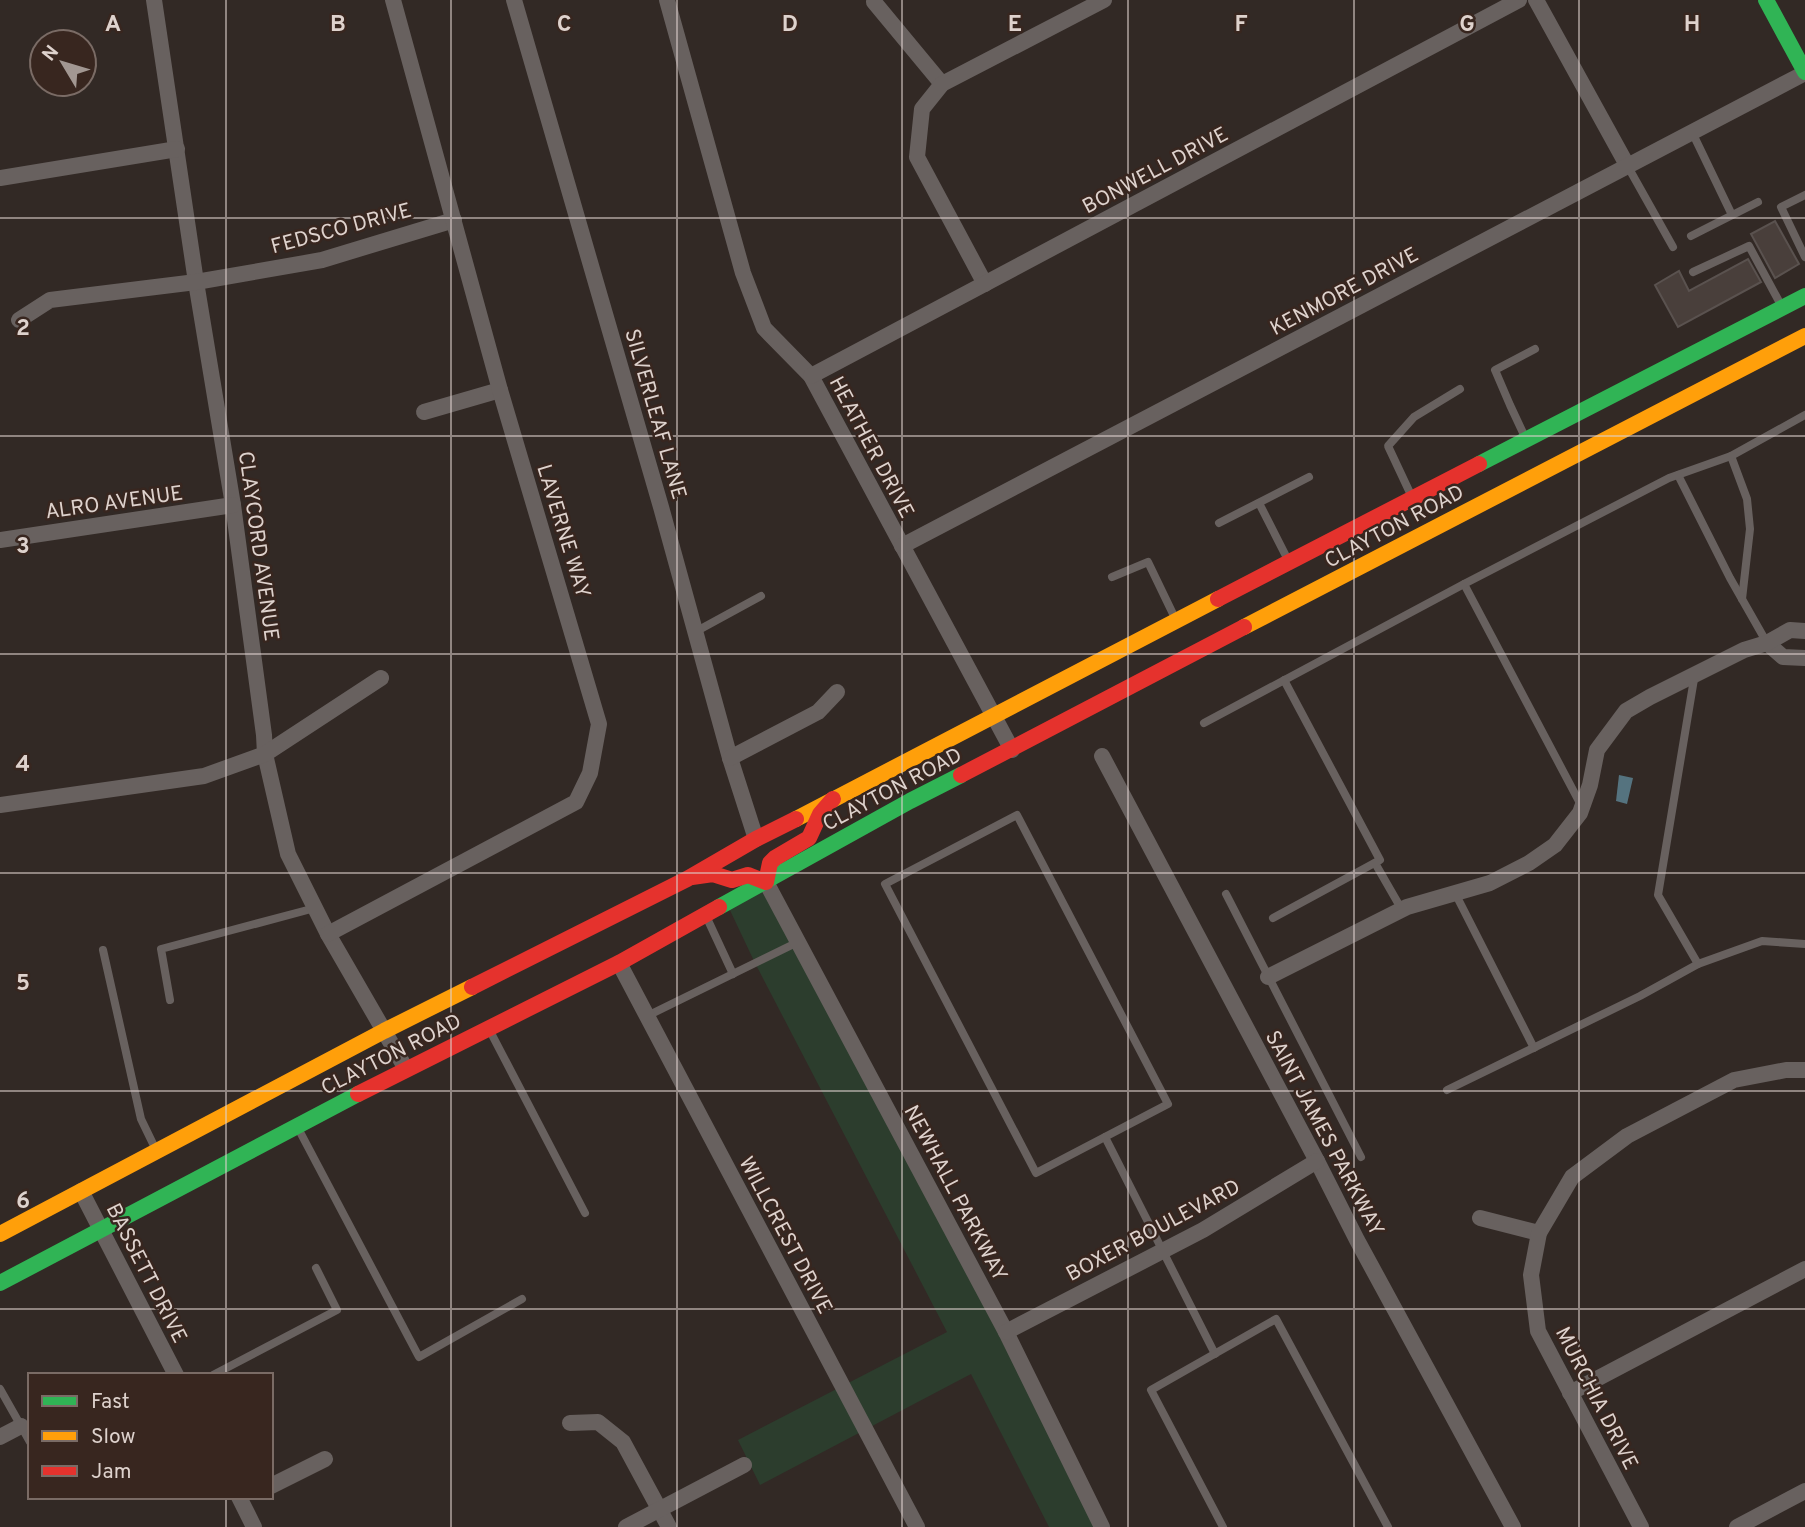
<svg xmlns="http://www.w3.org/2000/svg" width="1805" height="1527" font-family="Overpass,sans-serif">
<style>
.green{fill:#2c3d2d}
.water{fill:#55737f}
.building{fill:#493f3b;stroke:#5a524f;stroke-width:2}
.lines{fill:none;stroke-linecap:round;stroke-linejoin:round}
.lane{stroke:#68615f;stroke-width:8}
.street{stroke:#68615f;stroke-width:16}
.fast{stroke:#30b455;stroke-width:16}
.slow{stroke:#ff9f0a;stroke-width:16}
.jam{stroke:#e5322d;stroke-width:16}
.grid{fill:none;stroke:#ded2cd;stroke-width:2;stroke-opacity:0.55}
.labels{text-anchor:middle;stroke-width:5;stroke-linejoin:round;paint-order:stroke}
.street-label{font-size:21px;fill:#ded2cd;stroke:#38261f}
.grid-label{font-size:23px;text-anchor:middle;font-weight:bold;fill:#ded2cd;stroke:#38261f;stroke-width:5;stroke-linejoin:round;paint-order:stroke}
</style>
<rect width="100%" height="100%" fill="#322925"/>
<path class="green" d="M 766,882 L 1102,1527 L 1049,1527 L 971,1374 L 760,1485 L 738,1440 L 947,1332 L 755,963 L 727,904 Z"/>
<path class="water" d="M 1619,775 L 1633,778 L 1627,804 L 1616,801 Z"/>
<g class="building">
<path d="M 1775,221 L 1799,264 L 1775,278 L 1751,234 Z"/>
<path d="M 1748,259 L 1761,282 L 1678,327 L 1655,285 L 1679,271 L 1689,291 Z"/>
</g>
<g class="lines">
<g class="lane">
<path d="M 1692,132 L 1732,215"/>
<path d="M 1627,165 L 1673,247"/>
<path d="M 1805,195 L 1781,207 L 1805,257"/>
<path d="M 1691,236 L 1758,202"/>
<path d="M 1693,272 L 1749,246 L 1781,305"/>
<path d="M 1525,437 L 1510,405 L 1495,370 L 1535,349"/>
<path d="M 1731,456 L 1747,499 L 1750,529 L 1742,599"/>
<path d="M 1678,475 L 1730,578 L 1767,643"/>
<path d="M 1411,495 L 1388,446 L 1414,417 L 1460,389"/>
<path d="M 1259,503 L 1288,560"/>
<path d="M 1219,523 L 1309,477"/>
<path d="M 1112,577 L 1148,562 L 1174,616"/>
<path d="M 1464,584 L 1582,807"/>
<path d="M 695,632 L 761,596"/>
<path d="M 1695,673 L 1658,895 L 1698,964"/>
<path d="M 1204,723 L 1464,584 L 1669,478 L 1731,456 L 1805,415"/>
<path d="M 1017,815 L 1168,1104 L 1036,1173 L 885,884 Z"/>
<path d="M 1375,863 L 1402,910"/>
<path d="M 1455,893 L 1534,1048"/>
<path d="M 1226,894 L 1361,1157"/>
<path d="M 706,916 L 733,974"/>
<path d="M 1273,918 L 1380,860 L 1284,680"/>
<path d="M 103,950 L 141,1119 L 156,1150"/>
<path d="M 170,1000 L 161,949 L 315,908"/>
<path d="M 647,1016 L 798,942"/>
<path d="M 490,1031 L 585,1213"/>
<path d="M 1447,1090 L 1640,996 L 1698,964 L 1762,941 L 1805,944"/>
<path d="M 299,1130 L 419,1357 L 522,1299"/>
<path d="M 1105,1137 L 1215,1354"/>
<path d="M 213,1375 L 337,1310 L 316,1268"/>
<path d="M 0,1389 L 30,1442"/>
<path d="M 1223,1527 L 1151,1390 L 1276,1319 L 1388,1527"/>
</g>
<g class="street">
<path d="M 154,0 L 196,282 L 233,505 L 264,735 L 265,754 L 288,854 L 328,934 L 406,1069"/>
<path d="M 514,0 L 661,507 L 730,758 L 756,839"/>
<path d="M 667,0 L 743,273 L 764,328 L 811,376 L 1012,750"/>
<path d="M 1536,0 L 1627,165"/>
<path d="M 874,2 L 942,84"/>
<path d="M 0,178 L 177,149"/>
<path d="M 985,284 L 917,157 L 922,109 L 942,84 L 1104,0"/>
<path d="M 19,320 L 50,300 L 196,282 L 322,260 L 454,220"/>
<path d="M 811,376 L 1519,0"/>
<path d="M 424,412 L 500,390"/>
<path d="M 0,540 L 233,505"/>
<path d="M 902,546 L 1805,73"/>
<path d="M 1767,643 L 1783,657 L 1805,658"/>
<path d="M 1102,756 L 1317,1161 L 1357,1240 L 1513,1527"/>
<path d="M 730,758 L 818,712 L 837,692"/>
<path d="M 0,805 L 204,776 L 265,754 L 381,678"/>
<path d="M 766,882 L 1006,1332 L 1102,1527"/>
<path d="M 328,934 L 576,802 L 590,773 L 599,724 L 500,390 L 393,0"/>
<path d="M 619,963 L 917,1527"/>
<path d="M 1268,977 L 1407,907 L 1490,883 L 1529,863 L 1555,845 L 1580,813 L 1590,785 L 1597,750 L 1626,711 L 1650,697 L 1744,650 L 1767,643 L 1790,630 L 1805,631"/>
<path d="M 81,1191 L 176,1375"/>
<path d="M 1480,1218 L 1539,1233"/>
<path d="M 1006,1332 L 1203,1230 L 1317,1161"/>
<path d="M 1570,1393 L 1805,1269"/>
<path d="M 570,1423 L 598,1422 L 623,1442 L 669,1527"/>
<path d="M 0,1437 L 21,1426"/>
<path d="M 271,1486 L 325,1459"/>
<path d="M 239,1497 L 254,1527"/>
<path d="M 626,1527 L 744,1465"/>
<path d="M 1641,1527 L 1538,1331 L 1531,1275 L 1539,1233 L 1572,1177 L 1627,1136 L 1734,1080 L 1786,1070 L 1805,1070"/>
<path d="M 1737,1527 L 1805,1491"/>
</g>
<g class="fast">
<path d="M 1766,0 L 1805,72"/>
<path d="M 1479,464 L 1805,296"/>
<path d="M 719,907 L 910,801 L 961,775"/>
<path d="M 0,1283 L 358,1094"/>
</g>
<g class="slow">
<path d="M 1244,627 L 1805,336"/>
<path d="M 796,819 L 1218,599"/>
<path d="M 0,1234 L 384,1031 L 472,987"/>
</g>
<g class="jam">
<path d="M 1218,599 L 1479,464"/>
<path d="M 961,775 L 1244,627"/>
<path d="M 692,877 L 713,874 L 732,880 L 748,875 L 766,882 L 770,863 L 775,858 L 809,838 L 820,814 L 833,799"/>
<path d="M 472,987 L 687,879 L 756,839 L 796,819"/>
<path d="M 358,1094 L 619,963 L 719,907"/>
</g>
</g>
<path class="grid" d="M 226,0 L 226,1375M 451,0 L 451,1527M 677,0 L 677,1527M 902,0 L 902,1527M 1128,0 L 1128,1527M 1354,0 L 1354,1527M 1579,0 L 1579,1527M 0,218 L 1805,218M 0,436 L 1805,436M 0,654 L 1805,654M 0,873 L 1805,873M 0,1091 L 1805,1091M 0,1309 L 1805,1309M 226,1497 L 226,1527"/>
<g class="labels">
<g class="street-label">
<text transform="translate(1155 170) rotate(-28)" y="7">BONWELL DRIVE</text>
<text transform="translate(341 228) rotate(-15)" y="7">FEDSCO DRIVE</text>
<text transform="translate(1344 291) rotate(-28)" y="7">KENMORE DRIVE</text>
<text transform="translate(656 414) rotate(74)" y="7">SILVERLEAF LANE</text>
<text transform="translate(872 447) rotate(62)" y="7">HEATHER DRIVE</text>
<text transform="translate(114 502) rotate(-8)" y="7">ALRO AVENUE</text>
<text transform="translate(1394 526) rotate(-28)" y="7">CLAYTON ROAD</text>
<text transform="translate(564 531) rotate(73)" y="7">LAVERNE WAY</text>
<text transform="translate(259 546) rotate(82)" y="7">CLAYCORD AVENUE</text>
<text transform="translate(892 789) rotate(-28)" y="7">CLAYTON ROAD</text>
<text transform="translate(391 1054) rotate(-27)" y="7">CLAYTON ROAD</text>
<text transform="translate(1325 1133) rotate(62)" y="7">SAINT JAMES PARKWAY</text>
<text transform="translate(956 1193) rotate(62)" y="7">NEWHALL PARKWAY</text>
<text transform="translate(1153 1230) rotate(-28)" y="7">BOXER BOULEVARD</text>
<text transform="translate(786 1235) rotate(62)" y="7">WILLCREST DRIVE</text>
<text transform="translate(147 1273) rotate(63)" y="7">BASSETT DRIVE</text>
<text transform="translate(1597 1398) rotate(63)" y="7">MURCHIA DRIVE</text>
</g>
</g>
<g class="grid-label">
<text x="113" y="31">A</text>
<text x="338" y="31">B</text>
<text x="564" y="31">C</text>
<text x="790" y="31">D</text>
<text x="1015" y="31">E</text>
<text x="1241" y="31">F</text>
<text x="1467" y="31">G</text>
<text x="1692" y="31">H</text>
<text x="23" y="335">2</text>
<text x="23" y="553">3</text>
<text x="23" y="771">4</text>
<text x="23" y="990">5</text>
<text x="23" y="1208">6</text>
</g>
<rect x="28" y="1373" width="245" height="126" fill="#38261f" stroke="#7a6b65" stroke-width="2"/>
<rect x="42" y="1396" width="35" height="10" fill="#30b455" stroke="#7a6b65" stroke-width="2"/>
<text x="91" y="1408" font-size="21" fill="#ded2cd">Fast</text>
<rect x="42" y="1431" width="35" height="10" fill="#ff9f0a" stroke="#7a6b65" stroke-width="2"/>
<text x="91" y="1443" font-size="21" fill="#ded2cd">Slow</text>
<rect x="42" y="1466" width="35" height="10" fill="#e5322d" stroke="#7a6b65" stroke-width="2"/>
<text x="91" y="1478" font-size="21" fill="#ded2cd">Jam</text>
<g transform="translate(63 63) rotate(308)"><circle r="33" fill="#38261f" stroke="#7a6b65" stroke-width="2"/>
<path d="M0-5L12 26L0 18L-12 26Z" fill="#a29792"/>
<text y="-10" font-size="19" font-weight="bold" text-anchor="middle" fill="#ded2cd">N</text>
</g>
</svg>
